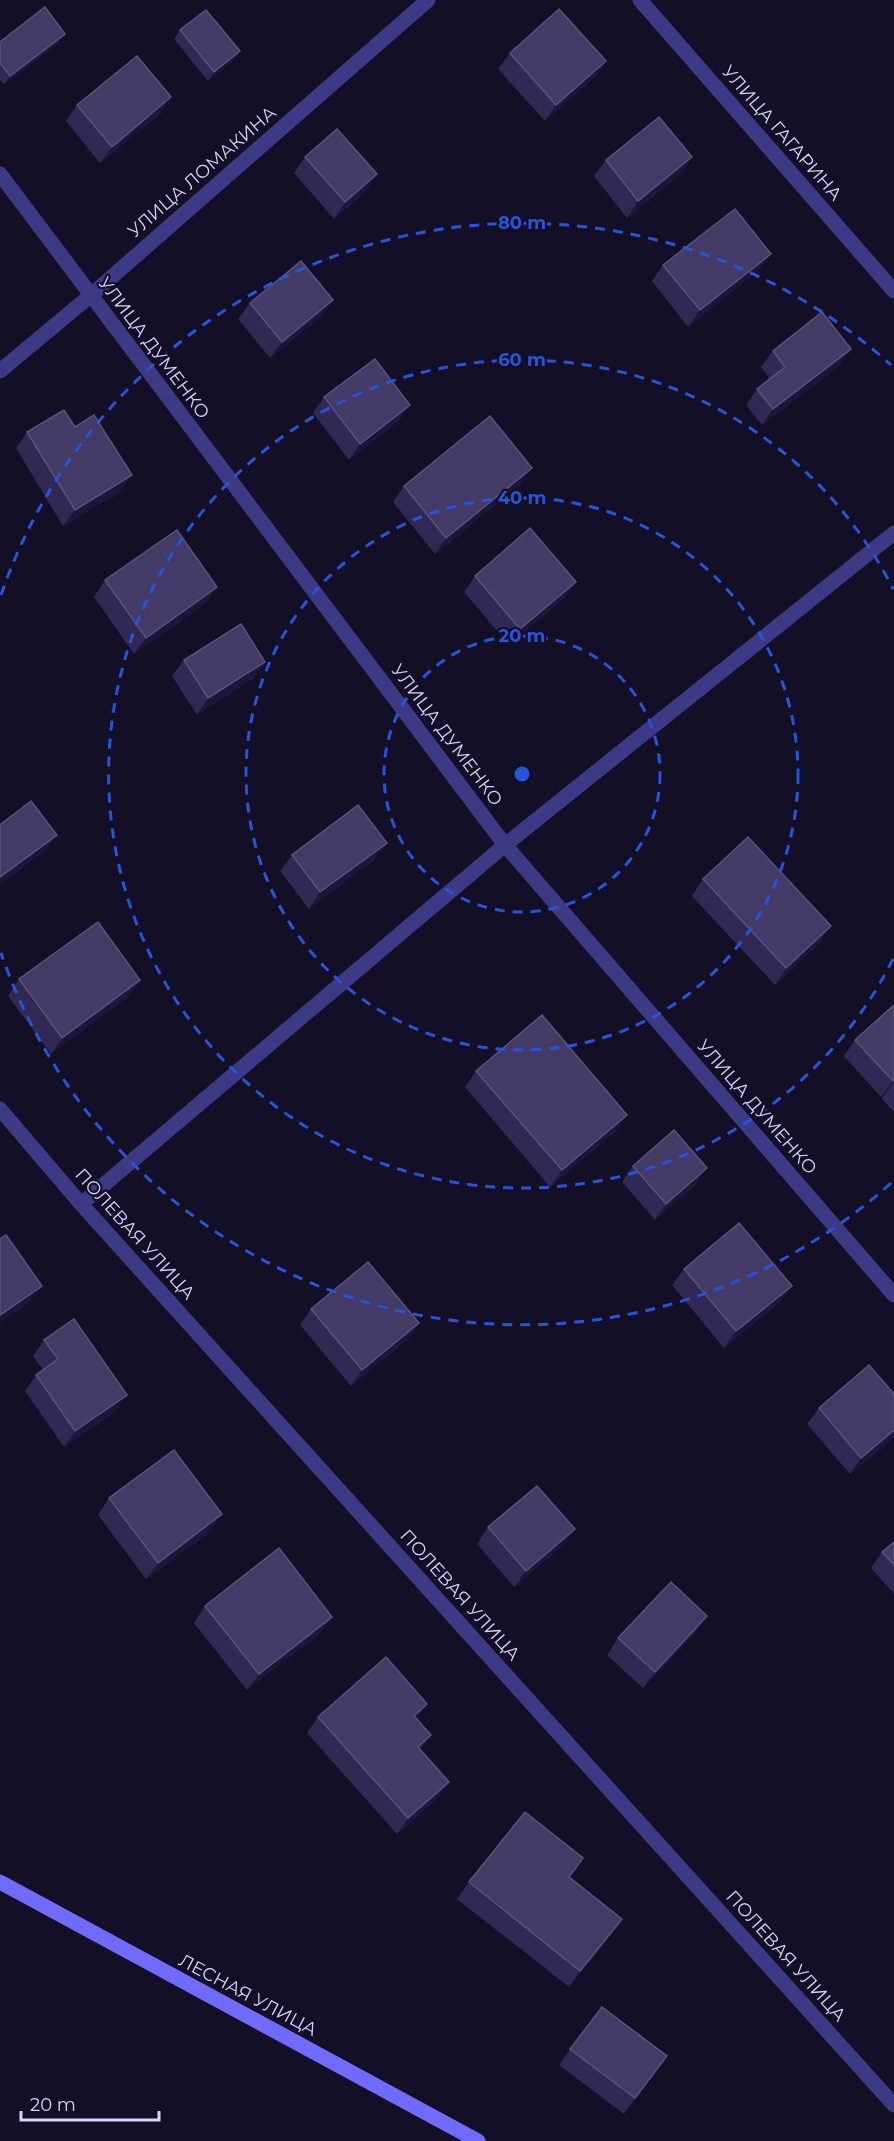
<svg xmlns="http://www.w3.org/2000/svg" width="894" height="2141" font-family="Montserrat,sans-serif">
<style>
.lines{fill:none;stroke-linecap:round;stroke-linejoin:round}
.street{stroke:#3d3a85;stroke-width:15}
.secondary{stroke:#6f6bff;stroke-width:15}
.wall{fill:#312854}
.shaded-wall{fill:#1d163a}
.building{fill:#433a66;stroke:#5a527e;stroke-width:1.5}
.ring{fill:none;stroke:#2655da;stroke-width:3;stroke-dasharray:10 8}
.labels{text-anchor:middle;stroke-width:4.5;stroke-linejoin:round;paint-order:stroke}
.street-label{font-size:18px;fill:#d9d4ff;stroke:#130f26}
.centre{fill:#2655da;stroke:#130f26;stroke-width:3}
.ring-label{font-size:18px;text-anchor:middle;font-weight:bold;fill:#2655da;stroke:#130f26;stroke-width:4.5;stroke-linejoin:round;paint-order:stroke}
</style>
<rect width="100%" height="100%" fill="#130f26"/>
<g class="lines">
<g class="street">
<path d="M 640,0 L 894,291"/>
<path d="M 0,174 L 505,845 L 894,1295"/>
<path d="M 0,371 L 90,296 L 428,0"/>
<path d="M 0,1109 L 81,1204 L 894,2105"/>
<path d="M 81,1204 L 505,845 L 894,533"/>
</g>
<path class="secondary" d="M 0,1882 L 478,2141"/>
</g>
<g class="wall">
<path d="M 180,30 L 240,51 L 234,60 L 208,81 L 174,39 Z"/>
<path d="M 0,42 L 59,43 L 4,84 L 0,80 Z"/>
<path d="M 510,53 L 606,61 L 595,77 L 545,121 L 498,69 Z"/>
<path d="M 77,105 L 160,114 L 100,163 L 66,121 Z"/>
<path d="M 305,157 L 377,174 L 366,191 L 334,219 L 294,173 Z"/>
<path d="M 692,157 L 681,174 L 627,218 L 594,176 L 606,160 Z"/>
<path d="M 663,265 L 759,270 L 688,327 L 652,281 Z"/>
<path d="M 250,303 L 322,316 L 270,358 L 238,319 Z"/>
<path d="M 773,351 L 840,365 L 762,425 L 746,405 L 757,389 L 770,379 L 761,367 Z"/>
<path d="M 324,397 L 399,421 L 349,460 L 313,413 Z"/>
<path d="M 75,427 L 120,492 L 63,526 L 16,448 L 27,432 Z"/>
<path d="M 521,484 L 435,554 L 393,502 L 404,486 Z"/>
<path d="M 475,576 L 576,582 L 564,598 L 509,645 L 464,592 Z"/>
<path d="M 105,580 L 206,603 L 134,654 L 94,597 Z"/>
<path d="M 184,660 L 265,662 L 254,678 L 197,715 L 172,676 Z"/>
<path d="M 292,855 L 375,859 L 309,909 L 280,871 Z"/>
<path d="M 703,879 L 820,943 L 775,985 L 692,896 Z"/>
<path d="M 19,979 L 140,980 L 129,996 L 51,1054 L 8,996 Z"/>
<path d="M 894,1005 L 894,1112 L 882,1099 L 885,1094 L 881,1097 L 844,1056 L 855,1040 Z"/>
<path d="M 476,1071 L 627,1115 L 616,1131 L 550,1187 L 465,1087 Z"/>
<path d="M 633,1166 L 695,1185 L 655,1220 L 622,1182 Z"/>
<path d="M 684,1269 L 780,1302 L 724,1348 L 672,1285 Z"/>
<path d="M 311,1309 L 419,1323 L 408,1339 L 351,1386 L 300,1325 Z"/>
<path d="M 44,1340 L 116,1411 L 64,1447 L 25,1391 L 36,1375 L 43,1370 L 33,1356 Z"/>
<path d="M 819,1408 L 894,1437 L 850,1474 L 807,1424 Z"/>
<path d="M 109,1498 L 211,1531 L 146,1579 L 98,1515 Z"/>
<path d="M 488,1527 L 575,1529 L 563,1545 L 514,1587 L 477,1544 Z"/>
<path d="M 894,1542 L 894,1594 L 871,1568 L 882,1552 Z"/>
<path d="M 205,1606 L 321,1633 L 247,1690 L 194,1623 Z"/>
<path d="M 696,1632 L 643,1688 L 607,1655 L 618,1638 Z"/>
<path d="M 318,1717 L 417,1719 L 421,1750 L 438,1798 L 397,1834 L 307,1733 Z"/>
<path d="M 570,1877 L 622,1919 L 611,1935 L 569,1987 L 457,1899 L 469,1882 Z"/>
<path d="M 570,2049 L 667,2056 L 624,2114 L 559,2065 Z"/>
</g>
<g class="shaded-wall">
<path d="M 65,34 L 59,43 L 4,84 L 10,76 Z"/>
<path d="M 240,51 L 234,60 L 208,81 L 214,72 Z"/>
<path d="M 606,61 L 595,77 L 545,121 L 556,105 Z"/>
<path d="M 171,97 L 160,114 L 100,163 L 112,147 Z"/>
<path d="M 692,157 L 681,174 L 627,218 L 638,201 Z"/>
<path d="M 377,174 L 366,191 L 334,219 L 345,202 Z"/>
<path d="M 771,254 L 759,270 L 688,327 L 700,310 Z"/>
<path d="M 333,300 L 322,316 L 270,358 L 282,342 Z"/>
<path d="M 851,349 L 840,365 L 762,425 L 773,409 Z"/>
<path d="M 410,405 L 399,421 L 349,460 L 360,444 Z"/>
<path d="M 532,468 L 521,484 L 435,554 L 446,538 Z"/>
<path d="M 132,475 L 120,492 L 63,526 L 75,510 Z"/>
<path d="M 576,582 L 564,598 L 509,645 L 520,629 Z"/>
<path d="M 217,587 L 206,603 L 134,654 L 146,638 Z"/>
<path d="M 265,662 L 254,678 L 197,715 L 208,698 Z"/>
<path d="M 57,835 L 45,851 L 0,885 L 0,877 Z"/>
<path d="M 387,843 L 375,859 L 309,909 L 320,892 Z"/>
<path d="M 831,926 L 820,943 L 775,985 L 786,968 Z"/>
<path d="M 140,980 L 129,996 L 51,1054 L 62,1038 Z"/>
<path d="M 894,1080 L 894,1083 L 893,1083 L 885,1094 L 881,1097 Z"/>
<path d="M 627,1115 L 616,1131 L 550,1187 L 562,1170 Z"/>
<path d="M 707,1168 L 695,1185 L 655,1220 L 666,1204 Z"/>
<path d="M 42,1286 L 30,1302 L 0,1323 L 0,1315 Z"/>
<path d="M 792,1286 L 780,1302 L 724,1348 L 736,1331 Z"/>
<path d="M 419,1323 L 408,1339 L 351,1386 L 362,1370 Z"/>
<path d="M 127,1395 L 116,1411 L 64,1447 L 75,1431 Z"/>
<path d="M 894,1430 L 894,1437 L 850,1474 L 861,1458 Z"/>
<path d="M 222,1514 L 211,1531 L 146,1579 L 158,1563 Z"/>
<path d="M 575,1529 L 563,1545 L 514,1587 L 526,1571 Z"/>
<path d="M 707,1616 L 696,1632 L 643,1688 L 655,1672 Z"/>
<path d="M 332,1617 L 321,1633 L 247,1690 L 259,1674 Z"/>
<path d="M 427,1704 L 416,1720 L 414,1716 Z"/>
<path d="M 431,1735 L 420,1751 L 418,1747 Z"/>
<path d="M 449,1782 L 438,1798 L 397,1834 L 408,1818 Z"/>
<path d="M 622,1919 L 611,1935 L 569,1987 L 580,1971 Z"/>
<path d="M 667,2056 L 655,2073 L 624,2114 L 635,2098 Z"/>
</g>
<g class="building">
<path d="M 45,7 L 65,34 L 10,76 L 0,63 L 0,42 Z"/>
<path d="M 559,9 L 606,61 L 556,105 L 510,53 Z"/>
<path d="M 206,10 L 240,51 L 214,72 L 180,30 Z"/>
<path d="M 137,56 L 171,97 L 112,147 L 77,105 Z"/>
<path d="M 659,117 L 692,157 L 638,201 L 606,160 Z"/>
<path d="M 337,129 L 377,174 L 345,202 L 305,157 Z"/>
<path d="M 735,209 L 771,254 L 700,310 L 663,265 Z"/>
<path d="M 301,261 L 333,300 L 282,342 L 250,303 Z"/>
<path d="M 822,312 L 851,349 L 773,409 L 757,389 L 785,367 L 773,351 Z"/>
<path d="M 375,359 L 410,405 L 360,444 L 324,397 Z"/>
<path d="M 64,410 L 75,427 L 94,415 L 132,475 L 75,510 L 27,432 Z"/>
<path d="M 490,416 L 532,468 L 446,538 L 404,486 Z"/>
<path d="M 530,528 L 576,582 L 520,629 L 475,576 Z"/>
<path d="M 177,530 L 217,587 L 146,638 L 105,580 Z"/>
<path d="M 241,624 L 265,662 L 208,698 L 184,660 Z"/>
<path d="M 31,801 L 57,835 L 0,877 L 0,825 Z"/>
<path d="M 358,805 L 387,843 L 320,892 L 292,855 Z"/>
<path d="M 748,837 L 831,926 L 786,968 L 703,879 Z"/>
<path d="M 98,922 L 140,980 L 62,1038 L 19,979 Z"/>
<path d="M 894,1005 L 894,1080 L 893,1081 L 855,1040 Z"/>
<path d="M 542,1015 L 627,1115 L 562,1170 L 476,1071 Z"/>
<path d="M 674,1130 L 707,1168 L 666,1204 L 633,1166 Z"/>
<path d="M 739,1223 L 792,1286 L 736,1331 L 684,1269 Z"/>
<path d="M 6,1235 L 42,1286 L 0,1315 L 0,1239 Z"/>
<path d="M 368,1262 L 419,1323 L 362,1370 L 311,1309 Z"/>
<path d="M 74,1319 L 127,1395 L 75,1431 L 36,1375 L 58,1359 L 44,1340 Z"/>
<path d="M 869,1365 L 894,1394 L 894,1430 L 861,1458 L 819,1408 Z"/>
<path d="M 174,1450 L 222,1514 L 158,1563 L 109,1498 Z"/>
<path d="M 537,1486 L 575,1529 L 526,1571 L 488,1527 Z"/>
<path d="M 894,1542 L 894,1565 L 882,1552 Z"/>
<path d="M 279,1548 L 332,1617 L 259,1674 L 205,1606 Z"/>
<path d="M 671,1582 L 707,1616 L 655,1672 L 618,1638 Z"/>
<path d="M 386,1657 L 427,1704 L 414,1716 L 431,1735 L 418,1747 L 449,1782 L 408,1818 L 318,1717 Z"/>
<path d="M 525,1812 L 583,1858 L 569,1877 L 622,1919 L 580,1971 L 469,1882 Z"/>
<path d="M 602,2007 L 667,2056 L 635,2098 L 570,2049 Z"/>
</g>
<g class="ring">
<circle cx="522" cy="774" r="138"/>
<circle cx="522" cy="774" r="276"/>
<path d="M893 959A414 414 0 1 1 893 589"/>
<path d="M891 1183A551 551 0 0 1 1 953M1 595A551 551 0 0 1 891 365"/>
</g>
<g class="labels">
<g class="street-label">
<text transform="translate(782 133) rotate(49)" y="6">УЛИЦА ГАГАРИНА</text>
<text transform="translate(202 172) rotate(-41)" y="6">УЛИЦА ЛОМАКИНА</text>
<text transform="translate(154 348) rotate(53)" y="6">УЛИЦА ДУМЕНКО</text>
<text transform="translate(447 735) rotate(53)" y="6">УЛИЦА ДУМЕНКО</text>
<text transform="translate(757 1107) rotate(49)" y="6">УЛИЦА ДУМЕНКО</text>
<text transform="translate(135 1234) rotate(48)" y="6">ПОЛЕВАЯ УЛИЦА</text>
<text transform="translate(460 1595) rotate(48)" y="6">ПОЛЕВАЯ УЛИЦА</text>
<text transform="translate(786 1956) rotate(48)" y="6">ПОЛЕВАЯ УЛИЦА</text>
<text transform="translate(248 1995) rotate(28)" y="6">ЛЕСНАЯ УЛИЦА</text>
</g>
</g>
<circle cx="522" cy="774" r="9" class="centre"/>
<g class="ring-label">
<text x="522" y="229">80 m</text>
<text x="522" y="366">60 m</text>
<text x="522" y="504">40 m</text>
<text x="522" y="642">20 m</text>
</g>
<path d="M21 2111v9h138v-9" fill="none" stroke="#d9d4ff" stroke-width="3"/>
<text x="30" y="2111" font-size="18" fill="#d9d4ff" stroke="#130f26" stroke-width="4.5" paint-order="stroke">20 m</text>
</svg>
